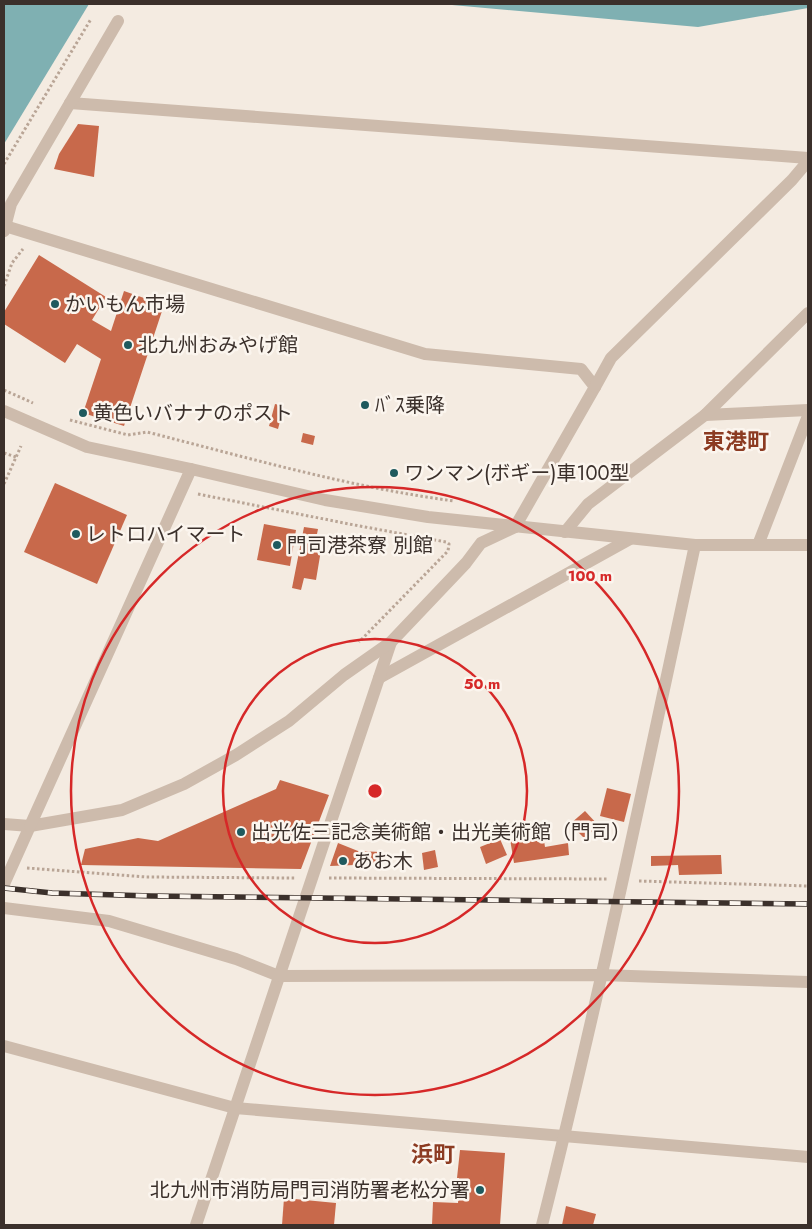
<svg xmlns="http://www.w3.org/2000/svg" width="812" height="1229" font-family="Jost,'Noto Sans JP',sans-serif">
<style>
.water{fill:#7fb0b2}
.building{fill:#c8694b}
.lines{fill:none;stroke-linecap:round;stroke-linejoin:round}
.path{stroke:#b9a596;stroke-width:3;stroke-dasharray:2.5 2.5;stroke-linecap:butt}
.service{stroke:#cdbbac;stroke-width:12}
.minor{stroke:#cdbbac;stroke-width:12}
.tertiary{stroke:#cdbbac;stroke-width:12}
.rail-casing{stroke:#3b302b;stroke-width:5.5}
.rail{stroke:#fbf5ee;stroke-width:4;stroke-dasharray:11;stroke-linecap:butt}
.ring{fill:none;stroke:#d62828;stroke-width:2.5}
.poi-dot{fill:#1f5a5e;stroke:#fbf5ee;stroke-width:2}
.labels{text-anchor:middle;stroke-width:5;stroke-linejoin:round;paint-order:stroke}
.poi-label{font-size:20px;fill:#3b302b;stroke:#fbf5ee;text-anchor:start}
.quarter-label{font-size:22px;font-weight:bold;fill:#8c3b22;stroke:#fbf5ee}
.centre{fill:#d62828;stroke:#fbf5ee;stroke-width:2.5}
.ring-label{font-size:15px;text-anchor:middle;font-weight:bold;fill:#d62828;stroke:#fbf5ee;stroke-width:5;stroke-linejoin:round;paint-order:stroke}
</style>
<rect width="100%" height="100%" fill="#f4ebe1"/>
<g class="water">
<path d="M 4,4 L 89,4 L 4,144 Z"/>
<path d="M 441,4 L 808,4 L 808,8 L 698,27 Z"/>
</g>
<g class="building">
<path d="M 78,124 L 99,126 L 94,177 L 54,169 L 59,154 Z"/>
<path d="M 39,255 L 106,297 L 92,320 L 111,331 L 124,291 L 164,305 L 124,426 L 83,413 L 101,359 L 77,344 L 65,363 L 4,324 L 4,312 Z"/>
<path d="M 275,404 L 284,406 L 278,429 L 269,426 Z"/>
<path d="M 303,433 L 315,436 L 313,445 L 301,442 Z"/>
<path d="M 55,483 L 127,515 L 97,584 L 24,552 Z"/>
<path d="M 264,524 L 296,530 L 290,566 L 257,560 Z"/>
<path d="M 304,527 L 318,529 L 315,544 L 311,544 L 309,553 L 312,554 L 313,548 L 321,550 L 316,580 L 304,578 L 301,590 L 292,588 Z"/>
<path d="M 280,780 L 329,795 L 301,869 L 81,865 L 85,849 L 138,838 L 158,841 L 276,789 Z"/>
<path d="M 607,788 L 631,794 L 624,822 L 600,816 Z"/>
<path d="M 585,811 L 598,825 L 585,839 L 570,824 Z"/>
<path d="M 543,834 L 545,847 L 568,843 L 569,855 L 514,863 L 510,839 Z"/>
<path d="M 500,839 L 507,855 L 486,864 L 480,847 Z"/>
<path d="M 338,843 L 358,851 L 381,852 L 379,864 L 330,866 Z"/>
<path d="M 435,850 L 438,867 L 424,870 L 422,853 Z"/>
<path d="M 721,855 L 722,874 L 679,875 L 678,865 L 651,866 L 651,856 Z"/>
<path d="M 460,1150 L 505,1153 L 500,1225 L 432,1225 L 433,1202 L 458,1203 L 459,1178 L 457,1178 Z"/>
<path d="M 284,1198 L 336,1203 L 334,1225 L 282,1225 Z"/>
<path d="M 566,1206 L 596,1214 L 593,1225 L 562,1225 Z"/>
</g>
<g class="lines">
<g class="path">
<path d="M 4,164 L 91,19"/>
<path d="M 4,286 L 12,263 L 23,249"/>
<path d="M 4,390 L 33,403"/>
<path d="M 70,420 L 128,435 L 147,432 C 249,458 349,487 454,501"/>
<path d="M 4,453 L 16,457"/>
<path d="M 4,484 L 21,446"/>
<path d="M 198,494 L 349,524 L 446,542 L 449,544 L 448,551 L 443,556 L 359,642"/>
<path d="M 27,868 L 146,877 L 295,878"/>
<path d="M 329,878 L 608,879"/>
<path d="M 639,881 L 808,886"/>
</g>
<path class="service" d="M 379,678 L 630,539"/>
<g class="minor">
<path d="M 70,103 L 808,158"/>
<path d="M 5,226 L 425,354 L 581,369 L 595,387 L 515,527"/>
<path d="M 4,231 L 11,204 L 118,21"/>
<path d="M 595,387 L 611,358 L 792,180 L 808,161"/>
<path d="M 4,411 L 87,447 L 191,469"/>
<path d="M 705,415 L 808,410"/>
<path d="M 565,532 L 588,504 L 705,415 L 808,313"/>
<path d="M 758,545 L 808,416"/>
<path d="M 4,884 L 30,826"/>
<path d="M 4,1046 L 235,1108 L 808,1157"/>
<path d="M 196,1225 L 391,642"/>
<path d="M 542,1225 C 599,1000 646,772 695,545"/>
</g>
<g class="tertiary">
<path d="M 4,824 L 30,826 L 122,810 L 184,784 L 236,755 L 289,721 L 344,675 L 391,642 L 466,563 L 481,543 L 515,527"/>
<path d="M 30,826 L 191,469 L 325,500 L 428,517 L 695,545 L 808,545"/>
<path d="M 4,908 L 109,921 L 236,959 L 279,976 L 601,975 L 808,982"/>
</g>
<defs>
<path id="rail" d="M 4,888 L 52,893 L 151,896 L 808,904"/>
</defs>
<use href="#rail" class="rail-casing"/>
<use href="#rail" class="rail"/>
</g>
<g class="ring">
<circle cx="375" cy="791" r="152"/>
<circle cx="375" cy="791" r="304"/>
</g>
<g class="poi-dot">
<circle cx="55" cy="304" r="5"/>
<circle cx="128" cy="345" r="5"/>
<circle cx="365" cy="405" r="5"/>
<circle cx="83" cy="413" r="5"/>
<circle cx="394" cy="473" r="5"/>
<circle cx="76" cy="534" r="5"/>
<circle cx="277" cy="545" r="5"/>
<circle cx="241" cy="832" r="5"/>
<circle cx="343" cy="861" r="5"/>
<circle cx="480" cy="1190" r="5"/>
</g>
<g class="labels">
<g class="poi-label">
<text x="65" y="311">かいもん市場</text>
<text x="138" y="352">北九州おみやげ館</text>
<text x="375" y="412">ﾊﾞｽ乗降</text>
<text x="93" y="420">黄色いバナナのポスト</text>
<text x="404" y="480">ワンマン(ボギー)車100型</text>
<text x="86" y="541">レトロハイマート</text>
<text x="287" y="552">門司港茶寮 別館</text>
<text x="251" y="839">出光佐三記念美術館・出光美術館（門司）</text>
<text x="353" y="868">あお木</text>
<text x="470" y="1197" text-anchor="end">北九州市消防局門司消防署老松分署</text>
</g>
<g class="quarter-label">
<text x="736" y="449">東港町</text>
<text x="433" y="1162">浜町</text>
</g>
</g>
<circle cx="375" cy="791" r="8" class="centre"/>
<g class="ring-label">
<text x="590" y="581">100 m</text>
<text x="482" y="689">50 m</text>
</g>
<rect width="812" height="1229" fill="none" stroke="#3b302b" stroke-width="10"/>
</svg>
